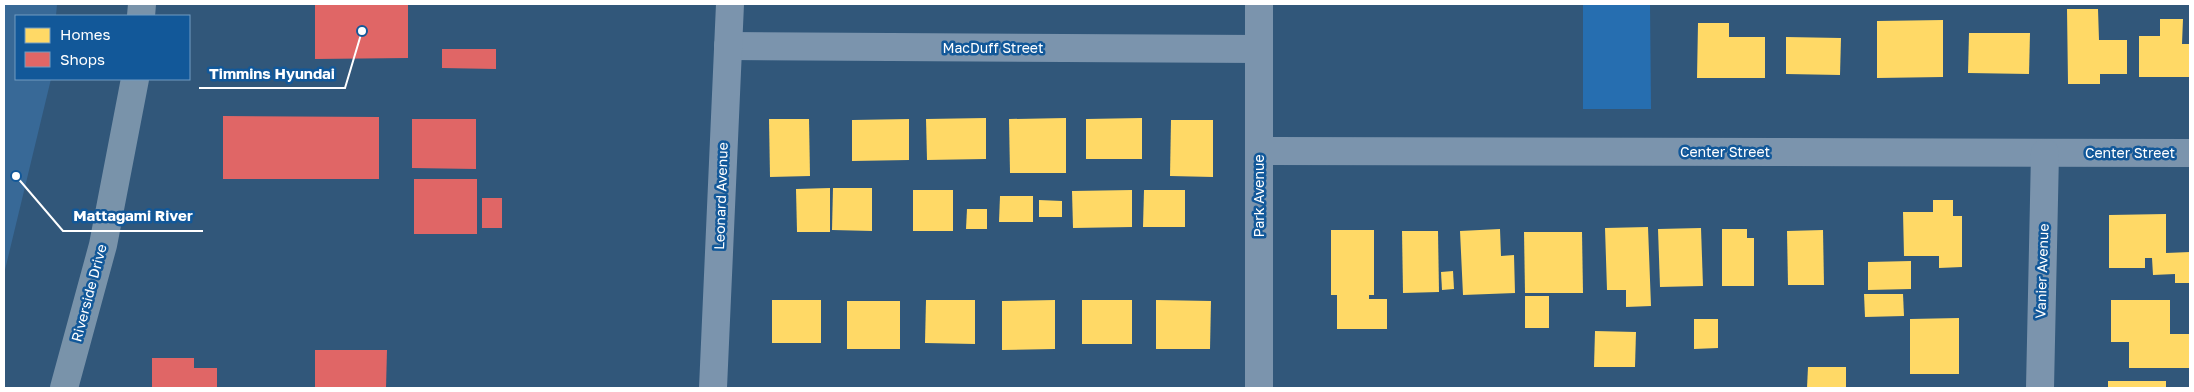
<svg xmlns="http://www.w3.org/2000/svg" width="2194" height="392" font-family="'Golos Text',sans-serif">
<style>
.green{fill:#266eb0}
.water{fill:#386997}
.homes{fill:#ffd966}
.shops{fill:#e06666}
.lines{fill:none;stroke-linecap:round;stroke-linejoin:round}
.minor{stroke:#7b94ad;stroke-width:28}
.major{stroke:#7993aa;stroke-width:28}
.labels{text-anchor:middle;stroke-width:5;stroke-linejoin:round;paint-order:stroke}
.street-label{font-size:14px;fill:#fff;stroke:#125899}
.leader{fill:none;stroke:#fff;stroke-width:2}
.callout-dot{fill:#fff;stroke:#125899;stroke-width:2}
.callout-label{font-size:15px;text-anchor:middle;font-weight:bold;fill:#fff;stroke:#125899;stroke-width:5;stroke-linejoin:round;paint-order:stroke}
</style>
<rect width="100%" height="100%" fill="#31577a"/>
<path class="green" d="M 1583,4 L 1650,4 L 1651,109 L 1583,109 Z"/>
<path class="water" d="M 4,4 L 57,4 L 56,16 L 16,16 L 16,79 L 51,79 L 4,274 Z"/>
<g class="homes">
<path d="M 2067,9 L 2098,9 L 2099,40 L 2127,40 L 2127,74 L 2100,74 L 2100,84 L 2068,84 Z"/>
<path d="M 2160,19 L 2183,19 L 2182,44 L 2190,44 L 2190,77 L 2139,77 L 2139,36 L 2160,36 Z"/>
<path d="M 1943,20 L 1943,77 L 1877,78 L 1877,21 Z"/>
<path d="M 1698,23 L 1729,23 L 1729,37 L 1765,37 L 1765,78 L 1697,78 Z"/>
<path d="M 1969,33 L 2030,33 L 2029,74 L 1968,73 Z"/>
<path d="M 1786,37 L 1841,38 L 1840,75 L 1786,74 Z"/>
<path d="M 986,118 L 986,159 L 927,160 L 926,119 Z"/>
<path d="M 1066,118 L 1066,173 L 1010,173 L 1009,119 Z"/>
<path d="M 1142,118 L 1142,159 L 1086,159 L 1086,119 Z"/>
<path d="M 769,119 L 809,119 L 810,176 L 770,177 Z"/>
<path d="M 909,119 L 909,160 L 852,161 L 852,120 Z"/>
<path d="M 1171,120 L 1213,120 L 1213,177 L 1170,176 Z"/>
<path d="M 830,188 L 830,232 L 797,232 L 796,189 Z"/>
<path d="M 833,188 L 872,188 L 872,231 L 832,230 Z"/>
<rect x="913" y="190" width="40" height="41"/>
<path d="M 1132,190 L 1132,227 L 1073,228 L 1072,191 Z"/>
<path d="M 1144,190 L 1185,190 L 1185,227 L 1143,227 Z"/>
<path d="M 1000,196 L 1033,196 L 1033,222 L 999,222 Z"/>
<path d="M 1039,200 L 1062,201 L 1062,217 L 1039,217 Z"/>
<path d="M 1933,200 L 1953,200 L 1953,216 L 1962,216 L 1962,267 L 1939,268 L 1939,256 L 1904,256 L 1903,212 L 1933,212 Z"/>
<path d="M 967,209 L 987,209 L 987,229 L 966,229 Z"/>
<path d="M 2166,214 L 2166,253 L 2190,252 L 2190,283 L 2175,283 L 2175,274 L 2153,275 L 2152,258 L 2145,258 L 2145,268 L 2109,268 L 2109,215 Z"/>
<path d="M 1648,227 L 1651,306 L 1626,307 L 1626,290 L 1607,290 L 1605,228 Z"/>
<path d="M 1701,228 L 1703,286 L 1660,287 L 1658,229 Z"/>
<path d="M 1500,229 L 1501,256 L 1514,255 L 1515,293 L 1463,295 L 1460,231 Z"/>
<path d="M 1722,229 L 1747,229 L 1747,238 L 1754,238 L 1754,286 L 1722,286 Z"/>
<path d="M 1331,230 L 1374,230 L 1374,295 L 1369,295 L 1369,299 L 1387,299 L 1387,329 L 1337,329 L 1337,295 L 1331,295 Z"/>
<path d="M 1823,230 L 1824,285 L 1788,285 L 1787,231 Z"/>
<path d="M 1402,231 L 1438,231 L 1439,292 L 1403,293 Z"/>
<path d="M 1524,232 L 1582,232 L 1583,293 L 1525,293 Z"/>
<path d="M 1911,261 L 1911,289 L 1868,290 L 1868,262 Z"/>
<path d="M 1453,271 L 1454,289 L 1442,290 L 1441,272 Z"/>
<path d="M 1864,294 L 1903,294 L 1904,316 L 1865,317 Z"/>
<rect x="1525" y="296" width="24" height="32"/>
<rect x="772" y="300" width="49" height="43"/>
<path d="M 926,300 L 975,300 L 975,344 L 925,343 Z"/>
<path d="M 1055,300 L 1055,349 L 1002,350 L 1002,301 Z"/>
<rect x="1082" y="300" width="50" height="44"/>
<path d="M 1156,300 L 1211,301 L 1210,349 L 1156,349 Z"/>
<path d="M 2111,300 L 2170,300 L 2170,334 L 2190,334 L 2190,368 L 2129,368 L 2129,342 L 2111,342 Z"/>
<rect x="847" y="301" width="53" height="48"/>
<path d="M 1959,318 L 1959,374 L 1910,374 L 1910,319 Z"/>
<path d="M 1694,319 L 1718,319 L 1718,348 L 1694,349 Z"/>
<path d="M 1595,331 L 1636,332 L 1635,367 L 1594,367 Z"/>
<path d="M 1808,367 L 1846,367 L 1846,388 L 1807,388 Z"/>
<rect x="2108" y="381" width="58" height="7"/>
</g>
<g class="shops">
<path d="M 315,4 L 408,4 L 408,58 L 315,59 Z"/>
<path d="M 442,49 L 496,49 L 496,69 L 442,68 Z"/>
<path d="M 223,116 L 379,117 L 379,179 L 223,179 Z"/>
<path d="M 412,119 L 476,119 L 476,169 L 412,168 Z"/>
<rect x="414" y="179" width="63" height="55"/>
<rect x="482" y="198" width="20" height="30"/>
<path d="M 315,350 L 387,350 L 386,388 L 315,388 Z"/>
<path d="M 152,358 L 194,358 L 194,368 L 217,368 L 217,388 L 152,388 Z"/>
</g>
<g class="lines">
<g class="minor">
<path d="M 728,46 L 1259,49"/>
<path d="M 1259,151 L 2190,153"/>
<path d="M 713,388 L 730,4"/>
<path d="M 1259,388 L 1259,4"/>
<path d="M 2040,388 L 2045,153"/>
</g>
<g class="major">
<path d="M 141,16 L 142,4"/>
<path d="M 64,388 L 103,245 L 135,79"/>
</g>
</g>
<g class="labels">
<g class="street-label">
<text x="993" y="53">MacDuff Street</text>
<text x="1725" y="157">Center Street</text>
<text x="2130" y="158">Center Street</text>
<text transform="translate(721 196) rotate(-88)" y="5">Leonard Avenue</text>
<text transform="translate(1259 196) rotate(-90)" y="5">Park Avenue</text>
<text transform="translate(2042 271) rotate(-88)" y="5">Vanier Avenue</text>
<text transform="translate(89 293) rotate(-75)" y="5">Riverside Drive</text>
</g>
</g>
<path class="leader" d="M362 31L345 88H199M16 176L63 231H203"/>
<g class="callout-dot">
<circle cx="362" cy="31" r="5"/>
<circle cx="16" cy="176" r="5"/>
</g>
<g class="callout-label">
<text x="272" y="79">Timmins Hyundai</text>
<text x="133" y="221">Mattagami River</text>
</g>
<rect width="2194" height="392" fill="none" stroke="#ffffff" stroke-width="10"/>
<rect x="15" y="15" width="175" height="65" fill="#125899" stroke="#719bc2"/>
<rect x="25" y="28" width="25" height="15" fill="#ffd966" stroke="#719bc2"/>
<text x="60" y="40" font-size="15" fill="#ffffff">Homes</text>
<rect x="25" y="52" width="25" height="15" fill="#e06666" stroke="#719bc2"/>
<text x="60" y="65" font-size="15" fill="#ffffff">Shops</text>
</svg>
